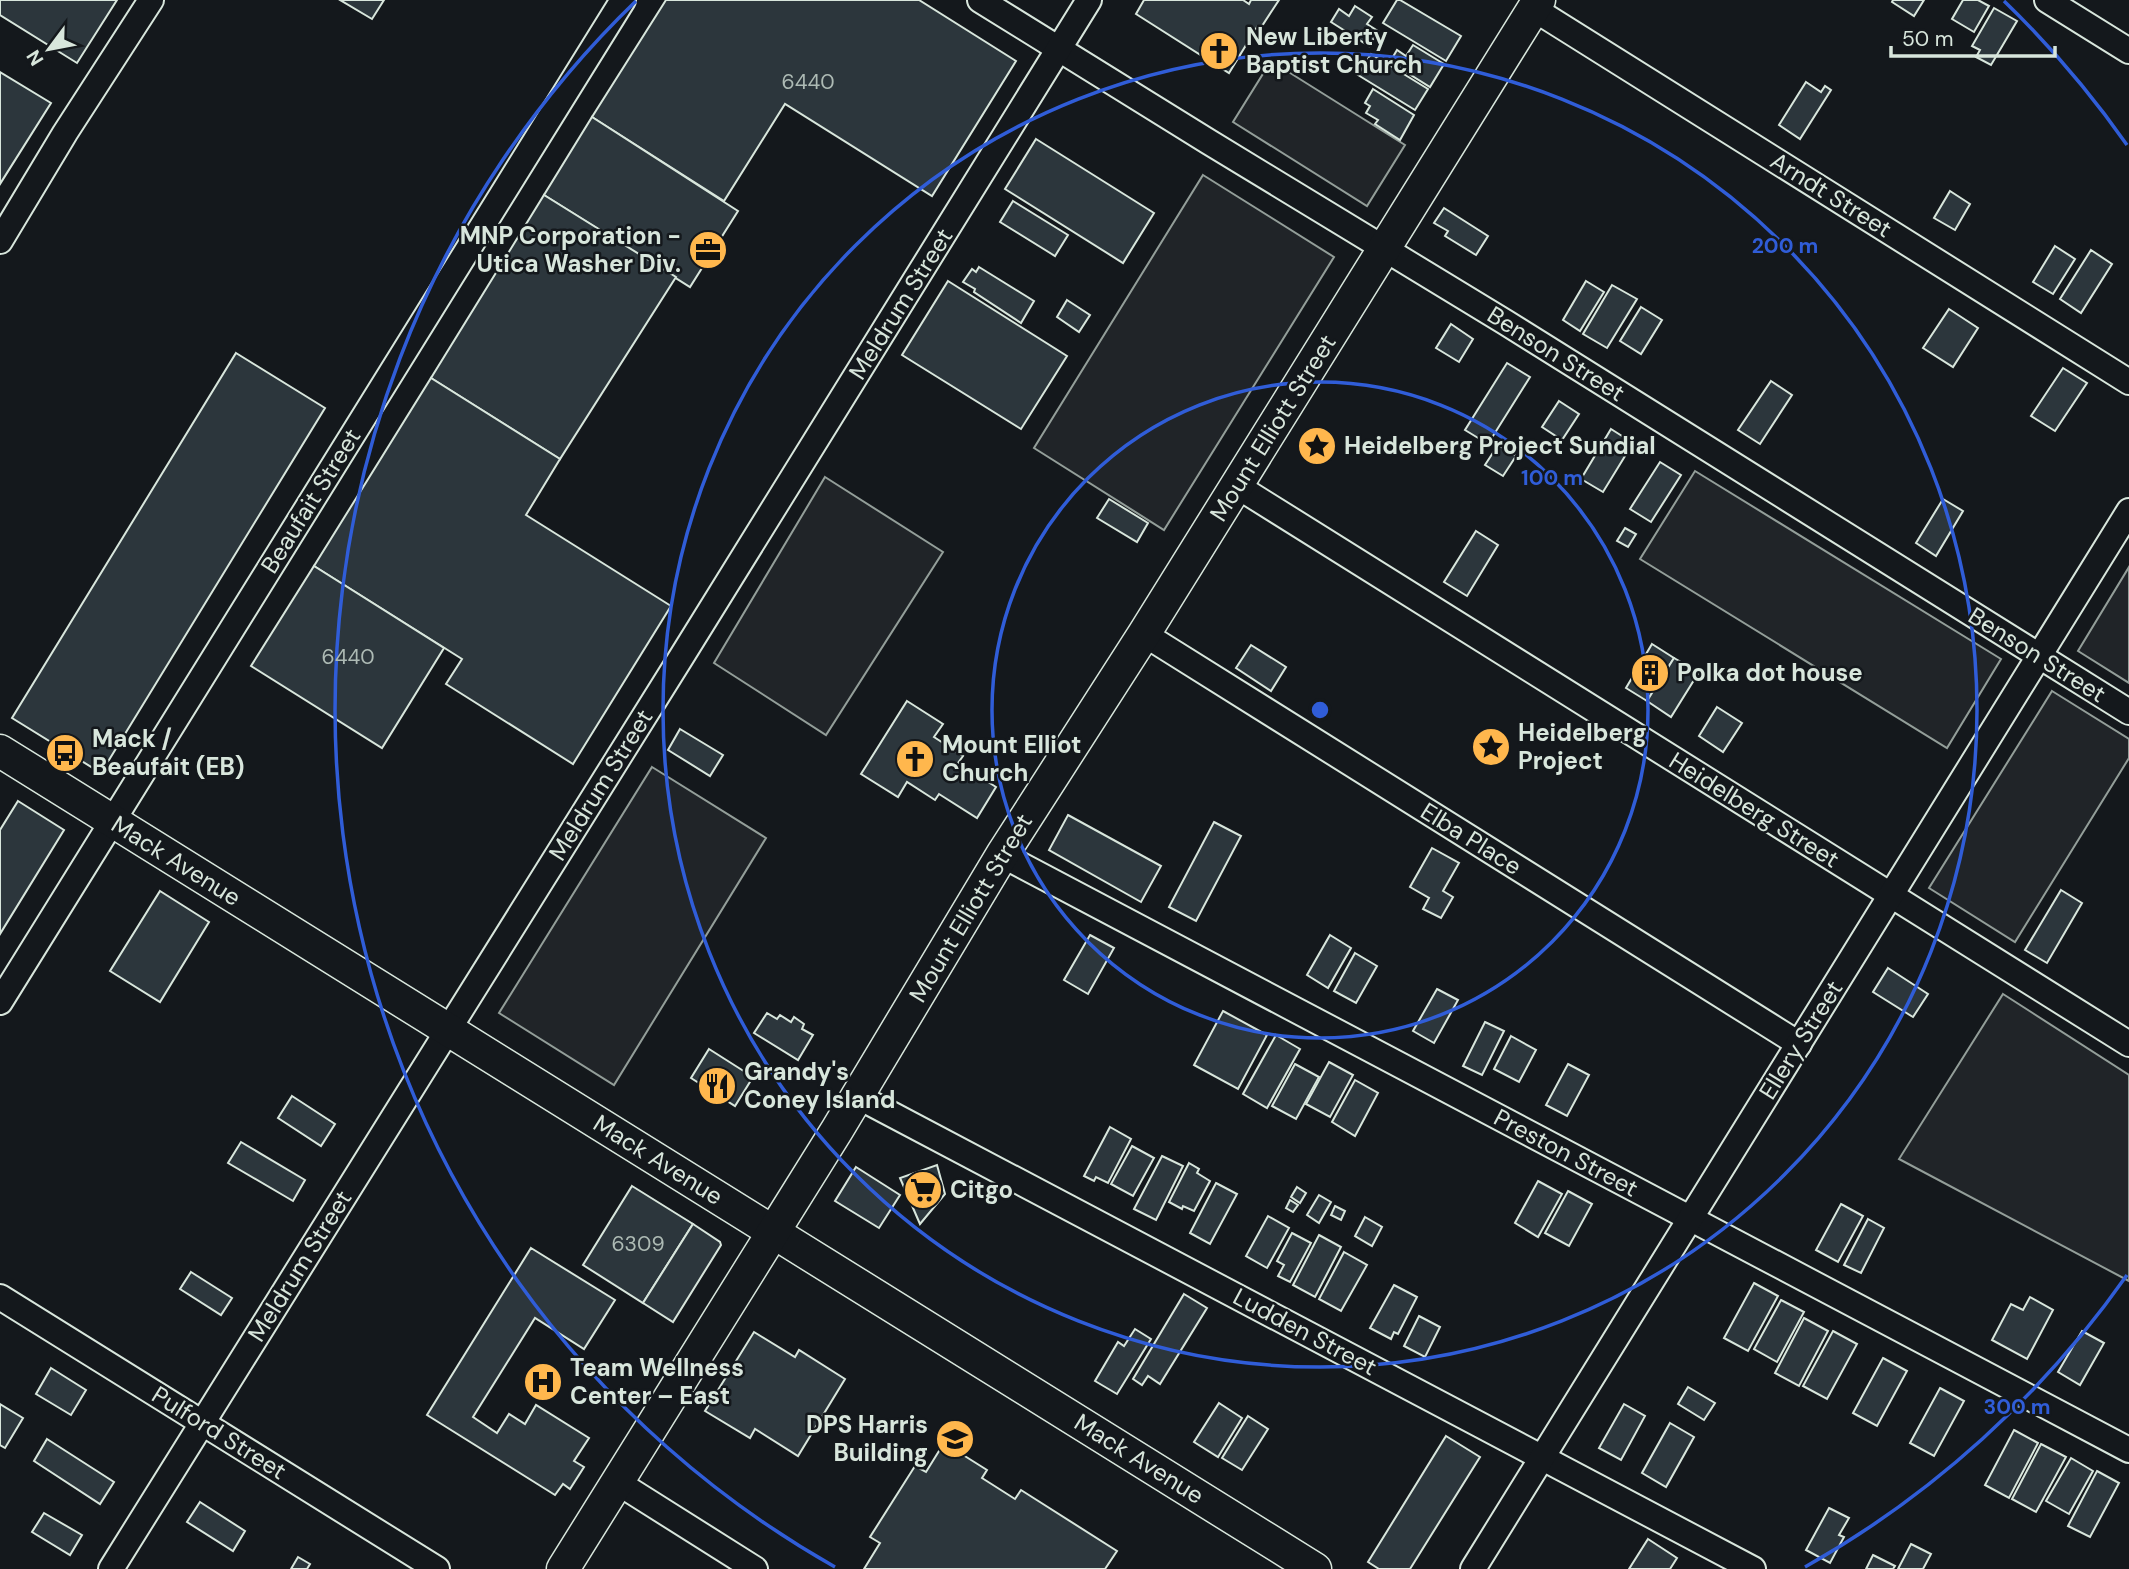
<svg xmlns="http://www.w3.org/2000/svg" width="2129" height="1569" font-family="'DM Sans',sans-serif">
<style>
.green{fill:#202428;stroke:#939e99;stroke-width:2}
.building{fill:#2c363c;stroke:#d8e6dc;stroke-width:2}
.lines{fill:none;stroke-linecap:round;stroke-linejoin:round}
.minor-casing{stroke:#d8e6dc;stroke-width:28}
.major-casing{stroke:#d8e6dc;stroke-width:35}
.minor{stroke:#14181c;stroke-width:24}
.major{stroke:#14181c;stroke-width:32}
.ring{fill:none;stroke:#305dd8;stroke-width:3.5}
.labels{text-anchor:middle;stroke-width:5;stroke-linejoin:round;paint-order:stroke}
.number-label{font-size:21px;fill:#adbab4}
.poi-label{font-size:24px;font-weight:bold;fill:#d8e6dc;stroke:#14181c;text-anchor:start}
.street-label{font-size:24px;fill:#d8e6dc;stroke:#14181c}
.centre{fill:#305dd8;stroke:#14181c;stroke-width:3.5}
.ring-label{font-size:21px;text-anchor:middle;font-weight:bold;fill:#305dd8;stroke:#14181c;stroke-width:5;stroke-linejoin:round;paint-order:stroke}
</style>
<rect width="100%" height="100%" fill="#14181c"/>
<g class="green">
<path d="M 1271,61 L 1405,145 L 1367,206 L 1233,122 Z"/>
<path d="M 1203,175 L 1334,257 L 1164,530 L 1034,448 Z"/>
<path d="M 1695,471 L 2001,659 L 1947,748 L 1640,559 Z"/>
<path d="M 825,477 L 943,552 L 826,735 L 714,663 Z"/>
<path d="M 2129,567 L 2129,683 L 2078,651 Z"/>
<path d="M 2052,691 L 2129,739 L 2129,758 L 2015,942 L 1929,888 Z"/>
<path d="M 652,767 L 766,838 L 614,1085 L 499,1013 Z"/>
<path d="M 2003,994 L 2129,1075 L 2129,1281 L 1899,1159 Z"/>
</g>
<g class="building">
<path d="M 0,0 L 117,0 L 77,63 L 0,15 Z"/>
<path d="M 340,0 L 384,0 L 372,19 Z"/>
<path d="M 666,0 L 919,0 L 1016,61 L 932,196 L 785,104 L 724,201 L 592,117 Z"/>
<path d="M 1144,0 L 1243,0 L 1249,4 L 1251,0 L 1279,0 L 1260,29 L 1257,27 L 1229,73 L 1136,14 Z"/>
<path d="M 1397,0 L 1400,0 L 1461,36 L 1446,61 L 1383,23 Z"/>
<path d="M 1893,0 L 1924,0 L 1914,16 L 1892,2 Z"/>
<path d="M 1963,0 L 1978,0 L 1989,6 L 1974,32 L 1952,19 Z"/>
<path d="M 1355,6 L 1372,17 L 1367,24 L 1378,31 L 1369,46 L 1331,22 L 1339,9 L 1349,16 Z"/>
<path d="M 1994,8 L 2017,21 L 1991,65 L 1976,57 L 1980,50 L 1972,46 Z"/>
<path d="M 1413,45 L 1444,64 L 1430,87 L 1390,62 L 1397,50 L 1406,56 Z"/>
<path d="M 1371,54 L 1428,89 L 1415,110 L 1358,75 Z"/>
<path d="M 0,72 L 51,103 L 0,184 Z"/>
<path d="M 1806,82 L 1821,92 L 1825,86 L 1831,90 L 1800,139 L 1779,125 Z"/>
<path d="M 1373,89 L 1414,115 L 1400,140 L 1375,124 L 1378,120 L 1366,113 L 1370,106 L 1365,103 Z"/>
<path d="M 592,117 L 738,211 L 690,287 L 544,195 Z"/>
<path d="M 1036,139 L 1154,213 L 1123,263 L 1005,189 Z"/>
<path d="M 1950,191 L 1970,204 L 1955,230 L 1934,218 Z"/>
<path d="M 544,195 L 676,277 L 560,459 L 431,378 Z"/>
<path d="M 1013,201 L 1068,235 L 1055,256 L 1000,222 Z"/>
<path d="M 1444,208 L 1488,236 L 1476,255 L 1445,236 L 1448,231 L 1434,223 Z"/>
<path d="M 2055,246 L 2075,259 L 2053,294 L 2033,282 Z"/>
<path d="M 2091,250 L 2112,264 L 2081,313 L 2060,299 Z"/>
<path d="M 979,267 L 1034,301 L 1021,323 L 974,292 L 975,289 L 963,282 L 972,269 L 976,272 Z"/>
<path d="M 948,281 L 1067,356 L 1021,429 L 902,355 Z"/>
<path d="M 1586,281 L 1604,292 L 1580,331 L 1563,320 Z"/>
<path d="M 1612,285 L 1637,299 L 1607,348 L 1583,334 Z"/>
<path d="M 1067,300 L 1090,315 L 1079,332 L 1057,317 Z"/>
<path d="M 1641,307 L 1662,320 L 1641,354 L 1620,341 Z"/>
<path d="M 1949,309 L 1978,328 L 1953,367 L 1923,348 Z"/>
<path d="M 1451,324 L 1473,339 L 1459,362 L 1436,348 Z"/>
<path d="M 236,353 L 325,408 L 101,773 L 12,718 Z"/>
<path d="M 1507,363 L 1530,377 L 1488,444 L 1465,430 Z"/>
<path d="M 2063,368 L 2087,383 L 2055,431 L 2031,416 Z"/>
<path d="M 431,378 L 560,459 L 526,515 L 671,606 L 573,764 L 446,684 L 462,659 L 314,566 Z"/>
<path d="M 1771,381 L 1792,395 L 1760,444 L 1738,430 Z"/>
<path d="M 1559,401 L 1579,414 L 1562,440 L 1542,427 Z"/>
<path d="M 1611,429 L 1633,443 L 1603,492 L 1581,479 Z"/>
<path d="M 1498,445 L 1516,456 L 1503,476 L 1485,465 Z"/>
<path d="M 1660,462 L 1681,475 L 1651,522 L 1630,509 Z"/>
<path d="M 1109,499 L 1148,523 L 1137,542 L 1097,518 Z"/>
<path d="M 1943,499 L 1963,511 L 1936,556 L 1916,543 Z"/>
<path d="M 1625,528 L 1636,534 L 1628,547 L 1617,541 Z"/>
<path d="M 1476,531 L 1498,545 L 1467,596 L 1444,582 Z"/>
<path d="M 314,566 L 444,648 L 382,748 L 251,666 Z"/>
<path d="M 1652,644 L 1674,658 L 1647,701 L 1626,688 Z"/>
<path d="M 1251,645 L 1286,667 L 1271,691 L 1236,668 Z"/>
<path d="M 1674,658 L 1699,672 L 1671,717 L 1647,701 Z"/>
<path d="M 907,701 L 943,724 L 934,737 L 963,756 L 958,763 L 996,787 L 977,818 L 939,794 L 935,800 L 907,782 L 898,797 L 861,774 Z"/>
<path d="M 1717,707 L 1742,723 L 1723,752 L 1699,736 Z"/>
<path d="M 680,729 L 723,755 L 710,776 L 668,750 Z"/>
<path d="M 18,801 L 64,830 L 0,934 L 0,830 Z"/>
<path d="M 1068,815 L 1161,866 L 1141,902 L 1049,850 Z"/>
<path d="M 1214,822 L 1241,836 L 1196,921 L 1169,907 Z"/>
<path d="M 1432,848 L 1459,863 L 1443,891 L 1453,897 L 1441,918 L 1423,909 L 1429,898 L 1410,887 Z"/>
<path d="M 2061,890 L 2082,903 L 2047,963 L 2025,950 Z"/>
<path d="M 160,891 L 209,922 L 160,1002 L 110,971 Z"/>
<path d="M 1090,935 L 1114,948 L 1088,994 L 1064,980 Z"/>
<path d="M 1330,935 L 1351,948 L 1328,988 L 1307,975 Z"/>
<path d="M 1355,953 L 1377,966 L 1356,1003 L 1334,991 Z"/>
<path d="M 1888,968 L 1928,994 L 1913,1017 L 1873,992 Z"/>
<path d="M 1437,989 L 1458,1000 L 1434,1043 L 1413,1031 Z"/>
<path d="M 1223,1011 L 1267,1035 L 1238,1089 L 1194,1065 Z"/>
<path d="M 767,1013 L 777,1019 L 780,1015 L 791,1022 L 794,1017 L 804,1024 L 802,1029 L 813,1035 L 798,1060 L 754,1033 Z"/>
<path d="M 1485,1022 L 1504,1031 L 1482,1075 L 1463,1066 Z"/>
<path d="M 1276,1035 L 1300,1049 L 1267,1108 L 1243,1094 Z"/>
<path d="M 1511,1036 L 1536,1050 L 1519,1082 L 1494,1069 Z"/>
<path d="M 709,1049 L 753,1077 L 735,1106 L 691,1078 Z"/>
<path d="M 1329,1062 L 1353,1075 L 1330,1117 L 1306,1104 Z"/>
<path d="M 1295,1064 L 1319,1077 L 1296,1119 L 1272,1106 Z"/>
<path d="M 1568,1064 L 1589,1075 L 1567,1116 L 1546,1105 Z"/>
<path d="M 1355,1080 L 1378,1093 L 1355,1136 L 1332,1122 Z"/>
<path d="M 292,1096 L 335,1124 L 321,1146 L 278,1118 Z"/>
<path d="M 1110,1127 L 1131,1139 L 1108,1183 L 1096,1177 L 1094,1181 L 1084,1176 Z"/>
<path d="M 241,1142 L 305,1180 L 293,1201 L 228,1163 Z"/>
<path d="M 1132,1146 L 1154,1158 L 1133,1196 L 1111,1184 Z"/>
<path d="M 1162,1156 L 1183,1166 L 1156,1220 L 1134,1209 Z"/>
<path d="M 1189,1163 L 1199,1169 L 1197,1173 L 1210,1181 L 1194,1211 L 1183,1206 L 1182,1209 L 1169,1202 Z"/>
<path d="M 937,1165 L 945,1194 L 920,1224 L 900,1178 Z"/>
<path d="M 856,1167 L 900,1195 L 879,1228 L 835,1201 Z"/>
<path d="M 1538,1181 L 1562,1194 L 1538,1237 L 1515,1223 Z"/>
<path d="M 1216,1183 L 1237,1194 L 1210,1244 L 1190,1233 Z"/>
<path d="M 632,1186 L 693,1224 L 643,1303 L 583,1265 Z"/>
<path d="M 1297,1187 L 1306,1193 L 1300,1203 L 1291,1197 Z"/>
<path d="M 1568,1191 L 1592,1204 L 1569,1246 L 1545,1233 Z"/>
<path d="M 1319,1195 L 1331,1202 L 1319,1223 L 1307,1215 Z"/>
<path d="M 1290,1200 L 1298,1205 L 1293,1212 L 1286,1208 Z"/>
<path d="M 1841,1204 L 1863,1216 L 1838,1262 L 1816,1250 Z"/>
<path d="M 1335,1206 L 1345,1211 L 1341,1220 L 1331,1215 Z"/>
<path d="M 1268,1216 L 1289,1228 L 1267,1268 L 1246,1256 Z"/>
<path d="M 1365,1217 L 1382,1227 L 1372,1246 L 1355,1236 Z"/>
<path d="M 1868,1219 L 1884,1228 L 1861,1273 L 1844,1265 Z"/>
<path d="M 693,1224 L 720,1242 L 721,1245 L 673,1322 L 643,1303 Z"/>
<path d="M 1292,1233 L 1311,1243 L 1290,1282 L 1278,1276 L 1284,1265 L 1277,1261 Z"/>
<path d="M 1319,1235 L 1341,1247 L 1315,1297 L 1293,1285 Z"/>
<path d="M 531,1248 L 615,1300 L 584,1349 L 535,1318 L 473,1417 L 497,1433 L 509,1414 L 525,1424 L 536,1405 L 589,1438 L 574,1461 L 584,1467 L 570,1489 L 563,1484 L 555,1495 L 427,1415 Z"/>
<path d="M 1344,1252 L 1367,1265 L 1341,1311 L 1319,1299 Z"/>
<path d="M 191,1272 L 232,1298 L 221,1315 L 180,1289 Z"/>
<path d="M 1754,1283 L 1778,1296 L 1748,1351 L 1724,1338 Z"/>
<path d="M 1394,1285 L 1417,1297 L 1398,1334 L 1394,1332 L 1391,1339 L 1370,1328 Z"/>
<path d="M 1184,1294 L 1207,1308 L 1160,1384 L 1148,1376 L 1142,1385 L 1133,1379 Z"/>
<path d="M 2030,1297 L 2053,1310 L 2027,1359 L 1992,1340 L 2011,1304 L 2023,1310 Z"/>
<path d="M 1781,1300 L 1804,1312 L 1777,1362 L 1754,1349 Z"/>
<path d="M 1419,1316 L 1440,1327 L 1425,1357 L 1404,1346 Z"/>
<path d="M 1804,1318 L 1828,1331 L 1799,1386 L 1775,1373 Z"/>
<path d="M 1135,1329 L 1151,1339 L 1117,1394 L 1095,1381 L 1118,1342 L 1124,1346 Z"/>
<path d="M 1833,1331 L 1857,1344 L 1827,1399 L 1803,1386 Z"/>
<path d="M 2082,1331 L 2104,1343 L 2080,1385 L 2058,1372 Z"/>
<path d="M 754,1332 L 795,1357 L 799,1350 L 845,1379 L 798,1456 L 755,1429 L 750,1438 L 705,1411 Z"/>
<path d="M 1883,1358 L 1907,1371 L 1877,1426 L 1853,1413 Z"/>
<path d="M 51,1368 L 86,1390 L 71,1415 L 36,1394 Z"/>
<path d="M 1688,1387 L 1715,1403 L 1704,1420 L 1678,1404 Z"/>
<path d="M 1940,1388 L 1964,1401 L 1934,1456 L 1910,1443 Z"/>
<path d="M 1219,1403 L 1242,1418 L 1218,1457 L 1194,1442 Z"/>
<path d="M 0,1404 L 23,1418 L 5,1448 L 0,1445 Z"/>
<path d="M 1624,1404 L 1645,1416 L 1621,1460 L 1599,1448 Z"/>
<path d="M 1248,1416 L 1268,1429 L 1242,1470 L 1222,1458 Z"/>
<path d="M 1670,1423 L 1694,1437 L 1666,1487 L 1642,1473 Z"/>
<path d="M 2014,1430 L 2038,1443 L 2009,1498 L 1985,1485 Z"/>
<path d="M 1446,1436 L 1480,1457 L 1410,1569 L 1379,1569 L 1368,1562 Z"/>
<path d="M 47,1439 L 114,1482 L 100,1504 L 34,1461 Z"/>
<path d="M 944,1443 L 987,1470 L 982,1478 L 1015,1499 L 1021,1490 L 1117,1551 L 1105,1569 L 864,1569 L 880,1543 L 870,1537 L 915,1466 L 926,1472 Z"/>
<path d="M 2041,1444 L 2066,1457 L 2036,1512 L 2012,1499 Z"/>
<path d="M 2071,1458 L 2093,1471 L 2069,1514 L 2046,1501 Z"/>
<path d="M 2097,1471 L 2119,1483 L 2090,1537 L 2068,1526 Z"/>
<path d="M 200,1502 L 245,1531 L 233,1551 L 187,1522 Z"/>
<path d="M 1829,1508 L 1849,1518 L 1839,1535 L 1844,1537 L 1830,1563 L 1806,1550 Z"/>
<path d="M 44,1513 L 82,1535 L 70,1555 L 32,1532 Z"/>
<path d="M 1648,1539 L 1677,1558 L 1670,1569 L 1629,1569 Z"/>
<path d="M 1911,1544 L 1931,1554 L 1923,1569 L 1898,1569 Z"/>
<path d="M 1873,1555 L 1895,1566 L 1893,1569 L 1866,1569 Z"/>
<path d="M 298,1557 L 310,1564 L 307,1569 L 291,1569 Z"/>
</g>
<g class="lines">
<defs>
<g id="minor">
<path d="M 980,0 L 1209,142 L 1505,322 L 2129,712"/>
<path d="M 2047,0 L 2129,51"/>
<path d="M 1534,9 L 2129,382"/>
<path d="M 0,241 L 65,133 L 151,0"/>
<path d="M 1237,486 L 2129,1044"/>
<path d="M 1144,634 L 1799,1044"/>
<path d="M 1002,855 L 2129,1450"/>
<path d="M 0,1002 L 623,0"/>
<path d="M 857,1096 L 1753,1569"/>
<path d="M 0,1297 L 437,1569"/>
<path d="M 617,1482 L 755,1569"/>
<path d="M 111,1569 L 682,656 L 1089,0"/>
<path d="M 1473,1569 L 2129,511"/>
</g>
<g id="major">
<path d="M 0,751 L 1315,1569"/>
<path d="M 563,1569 L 837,1130 L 1002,855 L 1144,634 L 1539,0"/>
</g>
</defs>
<use href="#minor" class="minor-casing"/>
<use href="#major" class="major-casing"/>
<use href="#minor" class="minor"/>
<use href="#major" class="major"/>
</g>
<g class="ring">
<circle cx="1320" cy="710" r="328"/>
<circle cx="1320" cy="710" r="657"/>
<path d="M2127 1275A985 985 0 0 1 1805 1567M835 1567A985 985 0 0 1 636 1M2004 1A985 985 0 0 1 2127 145"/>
</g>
<defs>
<symbol id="church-disc" viewBox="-11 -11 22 22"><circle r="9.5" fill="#ffb74d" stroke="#14181c"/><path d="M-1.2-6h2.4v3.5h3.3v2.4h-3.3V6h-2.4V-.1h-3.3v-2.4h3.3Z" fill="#111"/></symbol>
<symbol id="office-disc" viewBox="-11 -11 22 22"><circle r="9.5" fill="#ffb74d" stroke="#14181c"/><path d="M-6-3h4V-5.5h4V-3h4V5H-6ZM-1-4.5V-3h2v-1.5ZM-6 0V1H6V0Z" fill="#111"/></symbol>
<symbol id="sight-disc" viewBox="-11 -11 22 22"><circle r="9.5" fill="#ffb74d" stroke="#14181c"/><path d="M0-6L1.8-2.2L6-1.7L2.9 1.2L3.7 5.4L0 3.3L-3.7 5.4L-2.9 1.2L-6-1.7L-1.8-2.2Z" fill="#111"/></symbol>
<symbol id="building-disc" viewBox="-11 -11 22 22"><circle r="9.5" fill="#ffb74d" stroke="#14181c"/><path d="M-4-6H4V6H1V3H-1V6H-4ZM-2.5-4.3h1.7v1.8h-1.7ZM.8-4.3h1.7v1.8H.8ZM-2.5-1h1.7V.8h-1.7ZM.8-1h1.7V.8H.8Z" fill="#111"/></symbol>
<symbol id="bus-disc" viewBox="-11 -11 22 22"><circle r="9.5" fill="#ffb74d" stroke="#14181c"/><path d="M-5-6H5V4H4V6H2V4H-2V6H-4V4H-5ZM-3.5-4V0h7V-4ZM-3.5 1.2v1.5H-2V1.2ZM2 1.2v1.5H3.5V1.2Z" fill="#111"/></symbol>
<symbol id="restaurant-disc" viewBox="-11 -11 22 22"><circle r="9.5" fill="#ffb74d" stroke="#14181c"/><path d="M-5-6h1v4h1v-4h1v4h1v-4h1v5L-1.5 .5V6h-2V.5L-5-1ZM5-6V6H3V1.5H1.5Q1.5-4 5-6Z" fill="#111"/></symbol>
<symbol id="supermarket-disc" viewBox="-11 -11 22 22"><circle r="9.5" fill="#ffb74d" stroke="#14181c"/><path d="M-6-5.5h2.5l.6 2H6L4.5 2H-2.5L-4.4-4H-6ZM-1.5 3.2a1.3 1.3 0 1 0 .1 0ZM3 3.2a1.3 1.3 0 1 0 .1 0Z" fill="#111"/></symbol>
<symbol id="hospital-disc" viewBox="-11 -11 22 22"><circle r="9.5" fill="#ffb74d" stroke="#14181c"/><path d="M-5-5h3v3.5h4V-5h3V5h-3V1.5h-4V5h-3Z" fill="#111"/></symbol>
<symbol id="school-disc" viewBox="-11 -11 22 22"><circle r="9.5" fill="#ffb74d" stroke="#14181c"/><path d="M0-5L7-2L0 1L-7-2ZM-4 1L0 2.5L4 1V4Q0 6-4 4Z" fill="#111"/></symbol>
</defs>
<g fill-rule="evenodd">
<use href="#church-disc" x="1197" y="29" width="44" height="44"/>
<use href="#office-disc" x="686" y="228" width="44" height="44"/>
<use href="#sight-disc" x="1295" y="424" width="44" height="44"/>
<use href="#building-disc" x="1628" y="651" width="44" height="44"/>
<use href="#sight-disc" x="1469" y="725" width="44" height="44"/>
<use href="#bus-disc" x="43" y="731" width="44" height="44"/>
<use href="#church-disc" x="893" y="737" width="44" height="44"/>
<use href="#restaurant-disc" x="695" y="1064" width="44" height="44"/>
<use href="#supermarket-disc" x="901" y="1168" width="44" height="44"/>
<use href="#hospital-disc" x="521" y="1360" width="44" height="44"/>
<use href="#school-disc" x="933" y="1417" width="44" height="44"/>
</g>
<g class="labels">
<g class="number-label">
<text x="808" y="89">6440</text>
<text x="348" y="664">6440</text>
<text x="638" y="1251">6309</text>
</g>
<g class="poi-label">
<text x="1246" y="45">New Liberty<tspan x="1246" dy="28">Baptist Church</tspan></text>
<text x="681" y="244" text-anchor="end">MNP Corporation -<tspan x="681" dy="28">Utica Washer Div.</tspan></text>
<text x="1344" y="454">Heidelberg Project Sundial</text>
<text x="1677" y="681">Polka dot house</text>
<text x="1518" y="741">Heidelberg<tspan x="1518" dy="28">Project</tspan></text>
<text x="92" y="747">Mack /<tspan x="92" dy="28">Beaufait (EB)</tspan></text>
<text x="942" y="753">Mount Elliot<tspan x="942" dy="28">Church</tspan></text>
<text x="744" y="1080">Grandy's<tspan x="744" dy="28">Coney Island</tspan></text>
<text x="950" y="1198">Citgo</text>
<text x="570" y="1376">Team Wellness<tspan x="570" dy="28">Center – East</tspan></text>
<text x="928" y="1433" text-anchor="end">DPS Harris<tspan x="928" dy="28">Building</tspan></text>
</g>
<g class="street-label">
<text transform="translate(1831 195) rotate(32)" y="8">Arndt Street</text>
<text transform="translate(901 304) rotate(-58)" y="8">Meldrum Street</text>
<text transform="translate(1556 354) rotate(32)" y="8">Benson Street</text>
<text transform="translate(1273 428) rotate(-58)" y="8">Mount Elliott Street</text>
<text transform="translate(311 501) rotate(-58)" y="8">Beaufait Street</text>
<text transform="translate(2037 655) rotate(32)" y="8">Benson Street</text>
<text transform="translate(601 785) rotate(-58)" y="8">Meldrum Street</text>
<text transform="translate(1754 810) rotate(32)" y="8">Heidelberg Street</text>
<text transform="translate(1471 839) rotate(32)" y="8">Elba Place</text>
<text transform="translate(176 861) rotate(32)" y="8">Mack Avenue</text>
<text transform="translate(971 908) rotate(-59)" y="8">Mount Elliott Street</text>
<text transform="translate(1801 1040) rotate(-58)" y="8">Ellery Street</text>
<text transform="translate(1566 1153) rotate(28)" y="8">Preston Street</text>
<text transform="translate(658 1160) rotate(32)" y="8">Mack Avenue</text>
<text transform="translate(300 1266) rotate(-58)" y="8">Meldrum Street</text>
<text transform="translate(1305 1332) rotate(28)" y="8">Ludden Street</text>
<text transform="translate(219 1433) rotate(32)" y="8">Pulford Street</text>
<text transform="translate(1139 1459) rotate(32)" y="8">Mack Avenue</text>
</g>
</g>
<circle cx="1320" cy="710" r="10" class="centre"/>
<g class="ring-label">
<text x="1785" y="253">200 m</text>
<text x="1552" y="485">100 m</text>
<text x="2017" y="1414">300 m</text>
</g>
<g transform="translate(49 49) rotate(238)" stroke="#14181c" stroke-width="5" paint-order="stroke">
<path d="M0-5L12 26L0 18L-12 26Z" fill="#d8e6dc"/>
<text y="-10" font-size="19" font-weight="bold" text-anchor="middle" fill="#d8e6dc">N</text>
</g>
<path d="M1891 46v10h164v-10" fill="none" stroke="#d8e6dc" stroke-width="3.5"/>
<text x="1902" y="46" font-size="21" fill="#d8e6dc" stroke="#14181c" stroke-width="5" paint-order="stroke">50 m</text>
</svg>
